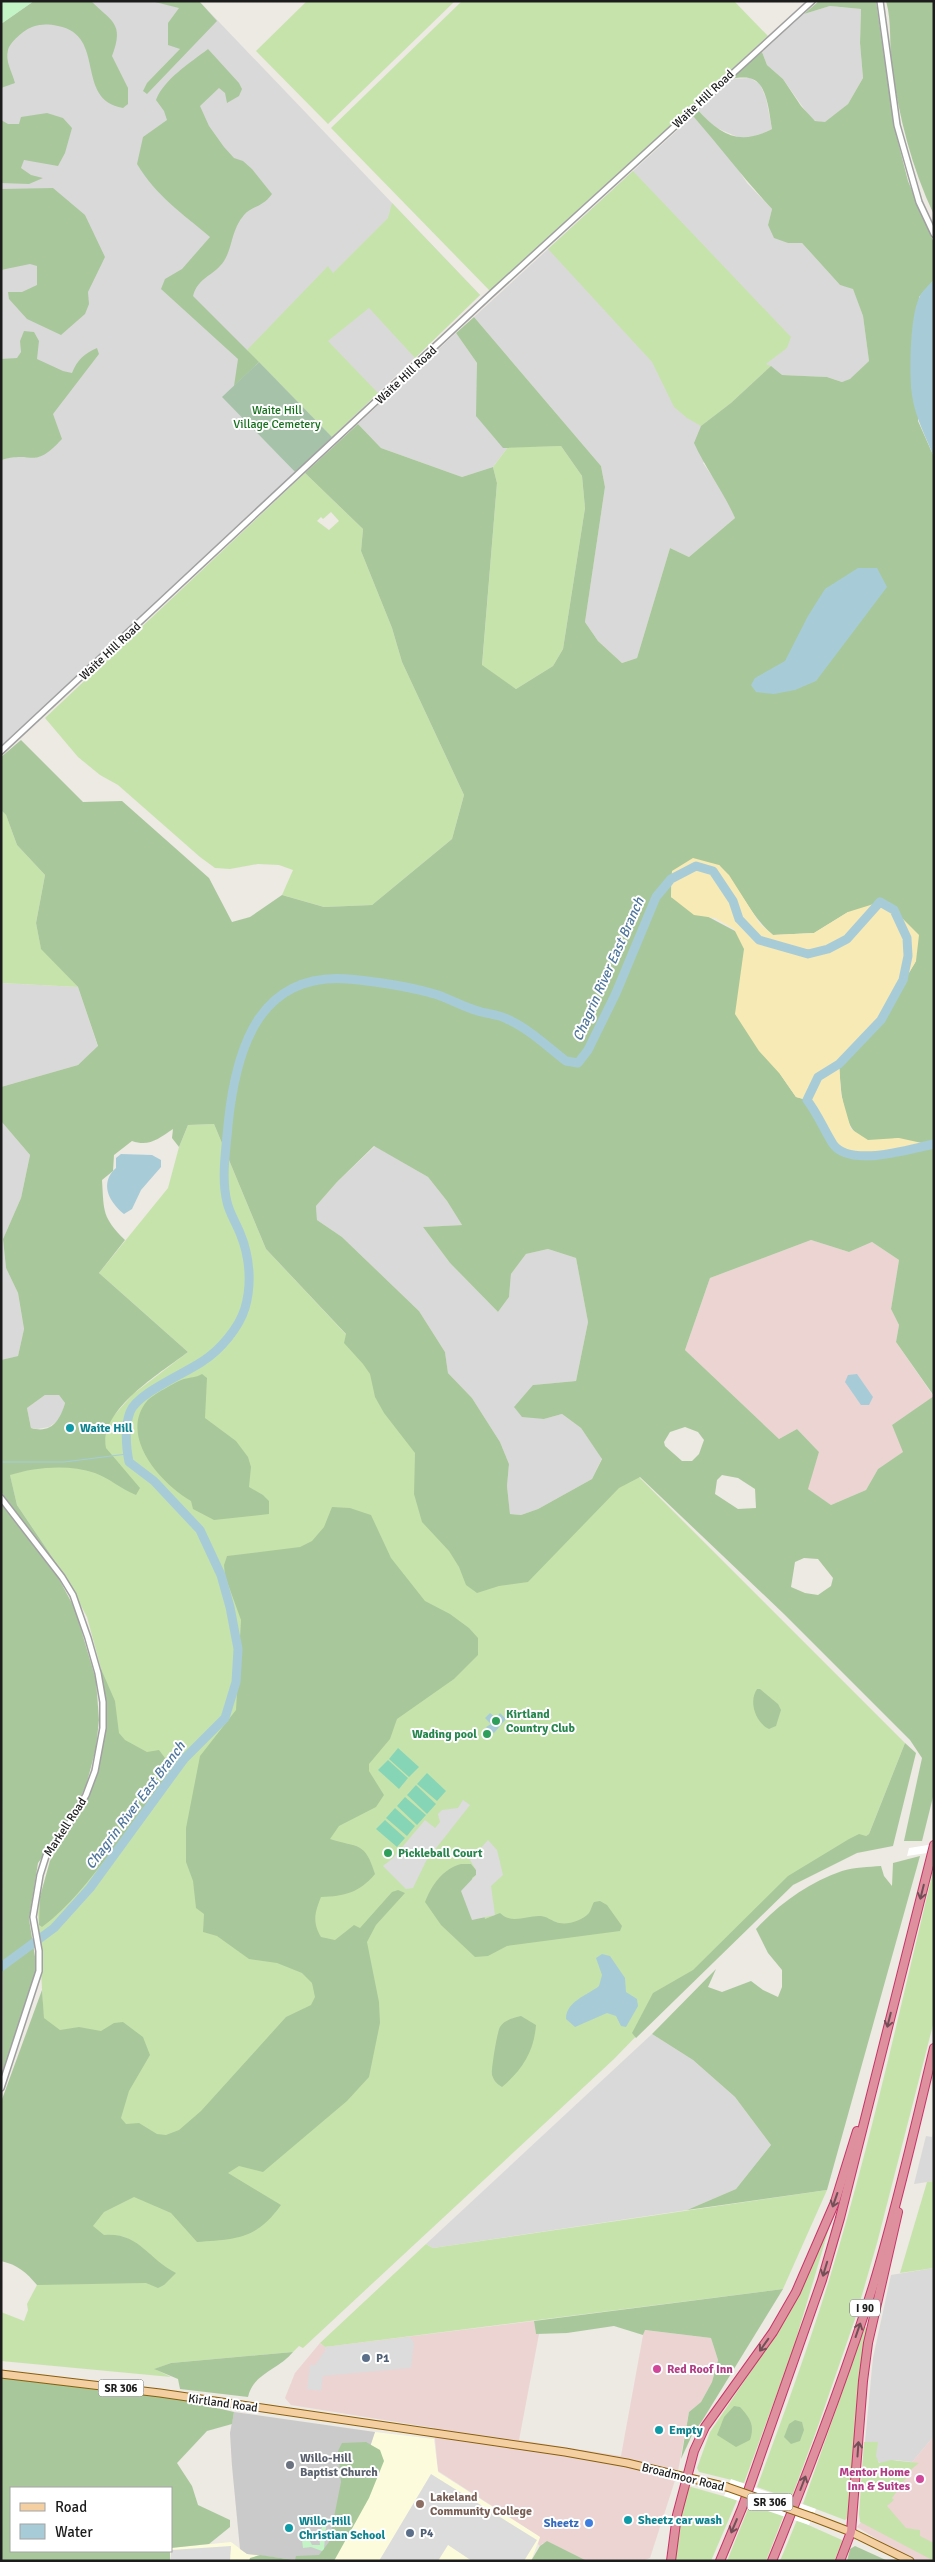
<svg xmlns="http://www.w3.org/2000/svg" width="935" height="2562" font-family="Signika,sans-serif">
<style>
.residential{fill:#dad9d9}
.commercial{fill:#ecd4d3}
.education{fill:#fcfcdd}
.religious{fill:#cacaca}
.grass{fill:#c7e3ac;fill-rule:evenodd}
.forest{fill:#a8c89b;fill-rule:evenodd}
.sand{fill:#f8eab5}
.cemetery{fill:#a6c3aa}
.park{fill:#c2f4c6}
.pitch{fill:#87d5b7}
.parking{fill:#dcdcdc}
.water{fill:#a7ccd7}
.pier{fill:#fff}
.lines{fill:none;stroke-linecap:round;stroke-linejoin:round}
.stream{stroke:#a7ccd7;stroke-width:1}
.river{stroke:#a7ccd7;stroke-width:9}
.minor-casing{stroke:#a0a0a0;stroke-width:8}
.major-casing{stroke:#885e0d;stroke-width:9}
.highway-casing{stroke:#c83366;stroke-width:10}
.minor{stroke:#fff;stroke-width:5}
.major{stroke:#f3cfa1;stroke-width:7}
.highway{stroke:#de909f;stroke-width:8}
.major-bridge-casing{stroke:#885e0d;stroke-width:9;stroke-linecap:butt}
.major-bridge{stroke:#f3cfa1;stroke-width:7}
.oneway{stroke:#735057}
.culture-dot{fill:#0f9aa8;stroke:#fff;stroke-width:2}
.leisure-dot{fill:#2e9e5b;stroke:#fff;stroke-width:2}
.service-dot{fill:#5c6f8a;stroke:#fff;stroke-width:2}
.hotel-dot{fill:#d1479c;stroke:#fff;stroke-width:2}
.worship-dot{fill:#6b7280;stroke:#fff;stroke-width:2}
.education-dot{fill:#8d6e63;stroke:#fff;stroke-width:2}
.shop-dot{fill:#3f7fe0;stroke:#fff;stroke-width:2}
.labels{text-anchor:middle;stroke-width:4;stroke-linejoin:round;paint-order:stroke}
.shield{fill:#fff;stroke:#606060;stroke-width:1}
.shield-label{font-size:11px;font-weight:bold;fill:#1c1c1c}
.street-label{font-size:12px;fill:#1c1c1c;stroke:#fff}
.park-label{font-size:12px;fill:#15701c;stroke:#fff}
.culture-label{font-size:12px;font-weight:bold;fill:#0d838f;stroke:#fff;text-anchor:start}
.leisure-label{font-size:12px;font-weight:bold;fill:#27864d;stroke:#fff;text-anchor:start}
.service-label{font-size:12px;font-weight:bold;fill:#4e5e75;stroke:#fff;text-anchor:start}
.hotel-label{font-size:12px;font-weight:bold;fill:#b23c85;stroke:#fff;text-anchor:start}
.worship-label{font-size:12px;font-weight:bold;fill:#5b616d;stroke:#fff;text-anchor:start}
.education-label{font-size:12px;font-weight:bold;fill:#785e54;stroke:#fff;text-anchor:start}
.shop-label{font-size:12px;font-weight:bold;fill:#366cbe;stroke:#fff;text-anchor:end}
.water-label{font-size:14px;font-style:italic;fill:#4f769c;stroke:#fff}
</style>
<rect width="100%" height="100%" fill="#ede9e3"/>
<g class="residential">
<path d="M 1,1 L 199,1 L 480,295 L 332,437 L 259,362 L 223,397 L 296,473 L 1,746 Z"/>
<path d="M 830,6 L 861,9 L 860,43 L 863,78 L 848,104 L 825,123 L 812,120 L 783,79 L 767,65 L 762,52 L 804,14 Z"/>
<path d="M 750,78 L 760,84 L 766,98 L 772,129 L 755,137 L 740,138 L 712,126 L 697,109 L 729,79 Z"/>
<path d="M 693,116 L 730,157 L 747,183 L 772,209 L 768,225 L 788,243 L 802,243 L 840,285 L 853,288 L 863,316 L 869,361 L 850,380 L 842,382 L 827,377 L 782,375 L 703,463 L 724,493 L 735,518 L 689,557 L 670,548 L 637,658 L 622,663 L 598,641 L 585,622 L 605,487 L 601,466 L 474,317 Z"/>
<path d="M 456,333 L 477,363 L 478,387 L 503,447 L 508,447 L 493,467 L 462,477 L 381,448 L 358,424 Z"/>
<path d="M 1,983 L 78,987 L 98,1047 L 78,1065 L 1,1087 Z"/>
<path d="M 1,1121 L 30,1155 L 21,1198 L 3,1239 L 6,1268 L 18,1293 L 24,1329 L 18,1356 L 2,1360 Z"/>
<path d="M 375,1146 L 428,1177 L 447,1201 L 462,1225 L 423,1227 L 450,1263 L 498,1312 L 509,1297 L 511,1274 L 526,1254 L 548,1249 L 576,1258 L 588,1322 L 576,1381 L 533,1385 L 544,1419 L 562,1414 L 581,1428 L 602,1458 L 592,1479 L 538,1509 L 521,1515 L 510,1514 L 507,1486 L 509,1464 L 500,1442 L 472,1398 L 448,1373 L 445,1352 L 419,1311 L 342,1237 L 317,1220 L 316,1206 L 337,1182 Z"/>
<path d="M 45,1395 L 59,1395 L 65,1403 L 60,1419 L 49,1427 L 37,1429 L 31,1428 L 27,1408 Z"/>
<path d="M 652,2034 L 693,2060 L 735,2097 L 771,2145 L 736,2189 L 687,2210 L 433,2248 L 426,2244 Z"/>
<path d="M 934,2129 L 934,2181 L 914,2184 L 926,2136 L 932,2137 Z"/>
<path d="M 934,2268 L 934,2436 L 912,2462 L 896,2460 L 881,2464 L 877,2460 L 865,2442 L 873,2358 L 891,2275 Z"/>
</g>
<g class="commercial">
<path d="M 811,1240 L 849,1252 L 872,1242 L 899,1260 L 891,1309 L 899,1325 L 896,1342 L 934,1397 L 892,1425 L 904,1452 L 878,1469 L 866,1490 L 831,1505 L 807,1489 L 819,1452 L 797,1429 L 779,1439 L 685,1350 L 710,1278 Z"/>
<path d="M 534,2321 L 536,2334 L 539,2334 L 519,2440 L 621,2456 L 644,2330 L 711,2338 L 718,2360 L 712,2382 L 701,2402 L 689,2412 L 678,2471 L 650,2558 L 642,2561 L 587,2561 L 543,2543 L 540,2546 L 538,2544 L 540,2537 L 438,2471 L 434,2428 L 291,2405 L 285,2398 L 295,2373 L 320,2343 L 325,2347 Z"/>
<path d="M 934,2436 L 934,2561 L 913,2561 L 857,2527 Z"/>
</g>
<g class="education">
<path d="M 375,2432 L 434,2439 L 438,2472 L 540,2537 L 531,2561 L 332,2561 Z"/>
<path d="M 231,2542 L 247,2554 L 304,2561 L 138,2561 L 171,2551 L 171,2548 Z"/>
</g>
<path class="religious" d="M 234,2412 L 375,2432 L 332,2561 L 304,2561 L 247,2554 L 240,2549 L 232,2466 L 230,2433 Z"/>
<g class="grass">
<path d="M 307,1 L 455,1 L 328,124 L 256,51 Z"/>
<path d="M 462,1 L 734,1 L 768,36 L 490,291 L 331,128 Z"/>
<path d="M 633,171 L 791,337 L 787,348 L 766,364 L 771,366 L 731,403 L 701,426 L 687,418 L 674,407 L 652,362 L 548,249 Z"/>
<path d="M 392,203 L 480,295 L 415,358 L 369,308 L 328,341 L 378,393 L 332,437 L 247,350 L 328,266 L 333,273 L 388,218 Z"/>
<path d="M 561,446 L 582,476 L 585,508 L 563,649 L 553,666 L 516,689 L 482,666 L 497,483 L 493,467 L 508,447 Z"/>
<path d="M 305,473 L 363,529 L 361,551 L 392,628 L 402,662 L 464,795 L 452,839 L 372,905 L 324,907 L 282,895 L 293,870 L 279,865 L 258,864 L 230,869 L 215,868 L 200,857 L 118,785 L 100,775 L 78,757 L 45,718 ZM 331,512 L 339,521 L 329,530 L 317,521 L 321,517 L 323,519 Z"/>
<path d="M 1,810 L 6,815 L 17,845 L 45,875 L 36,923 L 41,948 L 78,987 L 1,983 Z"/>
<path d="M 214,1124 L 266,1249 L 370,1360 L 526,1538 L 628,1466 L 905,1743 L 869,1834 L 849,1848 L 788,1880 L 614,2059 L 303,2348 L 299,2346 L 293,2352 L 171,2363 L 155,2369 L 171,2377 L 1,2361 L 1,2312 L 24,2321 L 28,2310 L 27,2304 L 37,2285 L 67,2250 L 1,2147 L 44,2028 L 38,1913 L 40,1897 L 50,1861 L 83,1808 L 97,1773 L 106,1728 L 106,1716 L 101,1669 L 87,1617 L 65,1576 L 17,1505 L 5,1455 L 101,1430 L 133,1394 L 188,1352 L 99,1273 L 168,1188 L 179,1147 L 188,1125 Z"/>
<path d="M 934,1867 L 934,2021 L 877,2243 L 855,2319 L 817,2429 L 791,2499 L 757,2487 C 783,2417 808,2348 830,2277 C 871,2142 901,2004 934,1867 Z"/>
<path d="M 934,2181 L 934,2268 L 900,2273 L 927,2182 Z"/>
<path d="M 827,2190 L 783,2289 L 325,2347 L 320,2343 L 426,2244 L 433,2248 Z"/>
<path d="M 829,2228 L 792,2353 L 744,2483 L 699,2472 L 697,2468 L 710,2432 L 772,2340 Z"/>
<path d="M 865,2327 L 868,2328 L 861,2363 L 849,2517 L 845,2520 L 803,2504 Z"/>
<path d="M 864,2442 L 878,2442 L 876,2456 L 879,2463 L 891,2460 L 919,2463 L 907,2473 L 909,2476 L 899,2485 L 900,2487 L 892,2498 L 894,2500 L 887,2506 L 906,2528 L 920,2530 L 920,2536 L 934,2543 L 934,2561 L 860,2522 L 859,2514 Z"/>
<path d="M 688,2486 L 737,2500 L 711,2561 L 674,2561 L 679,2518 Z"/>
<path d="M 750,2504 L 784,2515 L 766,2561 L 727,2561 Z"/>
<path d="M 797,2520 L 842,2540 L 842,2544 L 834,2561 L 780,2561 Z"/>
</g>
<g class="forest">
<path d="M 34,1 L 91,1 C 111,21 125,23 112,56 L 128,88 L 128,104 L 123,108 C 74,100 107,35 58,26 C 47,24 42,24 32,27 C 24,30 10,42 8,50 C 5,62 12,71 15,83 L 1,88 L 1,24 Z"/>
<path d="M 151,1 L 199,1 L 217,21 L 147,94 L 143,91 L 147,83 L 180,49 L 168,45 L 168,23 L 179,8 Z"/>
<path d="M 819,1 L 876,1 L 894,126 L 908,181 L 934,243 L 934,280 L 919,297 L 918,421 L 934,457 L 934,1793 L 922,1841 L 904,1841 L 922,1758 L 910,1740 L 784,1614 L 640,1477 L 619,1488 L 528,1582 L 499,1586 L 477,1593 L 466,1585 L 459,1567 L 449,1551 L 422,1522 L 414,1494 L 415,1453 L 384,1413 L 375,1397 L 370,1374 L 363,1364 L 344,1343 L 346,1334 L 266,1249 L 214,1124 L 188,1125 L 179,1147 L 172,1138 L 173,1129 C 158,1139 149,1147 132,1141 L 114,1155 L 113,1171 L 102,1180 C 104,1212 102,1217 125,1240 L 99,1273 L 188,1352 C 162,1372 98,1410 106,1448 L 140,1488 L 136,1495 C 121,1489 109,1478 95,1473 C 68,1464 36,1467 10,1475 L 17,1505 L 65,1576 L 1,1492 L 1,1360 L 18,1356 L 24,1329 L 18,1293 L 6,1268 L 3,1239 L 21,1198 L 30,1155 L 1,1121 L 1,1087 L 78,1065 L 98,1046 L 78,987 L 41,949 L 36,923 L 45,875 L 17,845 L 6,815 L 1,810 L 1,757 L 21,740 L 83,802 L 122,801 L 209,878 L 232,922 L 250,917 L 282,895 L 324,907 L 372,905 L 452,839 L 464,795 L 402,662 L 392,628 L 361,551 L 363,529 L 305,473 L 358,424 L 381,448 L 462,477 L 493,467 L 497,483 L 482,665 L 516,689 L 553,666 L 563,649 L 585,508 L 582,476 L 561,446 L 503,448 L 476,416 L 477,363 L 456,333 L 474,317 L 601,466 L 605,487 L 585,622 L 598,641 L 622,663 L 637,658 L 670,548 L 689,557 L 735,518 C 723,491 706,469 694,443 L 701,426 L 731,403 L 771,366 L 782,375 L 827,377 L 842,382 L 850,379 L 869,361 L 863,316 L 853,289 L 840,285 L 802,243 L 788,243 L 774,238 L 768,225 L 772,209 C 744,179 720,147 693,116 L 697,109 C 720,135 739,146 772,129 C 769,114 768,81 749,78 C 743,77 736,78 729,79 L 762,52 L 767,65 L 783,79 L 801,106 L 815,121 L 825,122 L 848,104 L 863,78 L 860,43 L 861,9 L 830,6 L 804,14 ZM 719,865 C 740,887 750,916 773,935 L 814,933 L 848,912 L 916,961 L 881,1020 L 839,1064 C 841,1086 841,1133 867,1140 C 876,1143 890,1139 899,1138 L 878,1155 L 848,1155 L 834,1145 L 818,1114 L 807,1100 L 796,1097 L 780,1074 L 750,939 L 671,897 L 672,871 ZM 374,1146 L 428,1177 L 447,1201 L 462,1225 L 423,1227 L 450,1263 L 498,1312 L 509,1297 L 511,1274 L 526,1254 L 548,1249 L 576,1258 L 588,1322 L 576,1381 L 533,1385 L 514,1407 L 522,1417 L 544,1419 L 562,1414 L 581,1428 L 602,1459 L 592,1479 L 538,1509 L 521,1515 L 510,1514 L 507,1486 L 509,1464 L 500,1442 L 472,1398 L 448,1373 L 445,1352 L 419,1311 L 342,1237 L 317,1220 L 316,1206 L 337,1182 ZM 811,1240 L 849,1252 L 872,1242 L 899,1260 L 891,1309 L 899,1325 L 896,1342 L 934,1396 L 892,1425 L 903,1452 L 878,1469 L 866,1490 L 831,1505 L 808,1489 L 819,1452 L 797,1429 L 779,1439 L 685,1350 L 710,1278 ZM 45,1395 L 59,1395 L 65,1403 C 60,1420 52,1434 31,1428 L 27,1408 ZM 685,1427 L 698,1432 L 704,1440 L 699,1454 L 692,1461 L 682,1461 L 665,1446 L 664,1442 L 670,1432 ZM 722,1475 L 738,1478 L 755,1489 L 756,1508 L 738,1509 L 715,1494 L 717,1480 ZM 804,1558 L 818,1559 L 833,1578 L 831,1586 L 818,1595 L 805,1593 L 791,1587 L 795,1562 Z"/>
<path d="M 886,1 L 934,1 L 934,215 C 912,168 899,118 892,67 C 889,46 892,21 886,1 Z"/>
<path d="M 208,49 L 239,83 L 242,89 L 239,96 L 227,103 L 225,93 L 219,88 L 200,106 L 209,126 L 224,147 L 234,158 L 243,161 L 252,169 L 272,194 C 262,208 253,205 244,215 C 231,230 233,247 224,261 C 214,276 198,277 193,296 L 259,362 L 234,386 L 238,359 L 161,289 L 165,279 L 182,269 L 210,237 C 182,213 156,196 137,164 L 143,137 L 167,120 L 164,111 L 156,100 C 164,79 190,63 208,49 Z"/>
<path d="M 47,113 L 63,118 L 72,128 L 65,153 L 58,166 L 24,160 L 21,168 L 31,175 L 43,178 L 29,184 L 1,183 L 1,120 L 8,124 L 19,124 L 21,117 Z"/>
<path d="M 53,188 L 85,215 L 105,257 L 88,292 L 89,304 L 85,314 L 61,335 L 27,319 L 9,299 L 8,292 L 22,292 L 37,285 L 37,266 L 30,264 L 1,270 L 1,189 Z"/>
<path d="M 24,331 L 34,332 L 39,341 L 37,359 L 63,371 L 72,373 C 77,360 85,353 97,348 L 99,354 L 53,414 L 62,439 C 32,471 35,450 1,460 L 1,359 L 17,358 L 21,352 L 20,341 Z"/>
<path d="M 202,1374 L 207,1378 L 205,1418 L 236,1441 L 248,1457 L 251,1467 L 249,1487 L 263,1495 L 269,1501 L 269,1514 L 214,1520 L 193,1509 L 191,1501 C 161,1484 118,1436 147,1401 C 151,1396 177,1381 184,1379 C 191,1377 195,1378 202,1374 Z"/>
<path d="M 1,1504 L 59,1579 L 75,1609 L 96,1680 L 99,1720 L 96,1748 L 86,1786 L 69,1820 L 38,1863 L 29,1919 L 37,1969 L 3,2071 Z"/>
<path d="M 332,1507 L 350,1508 L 371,1515 L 391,1558 L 425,1601 L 450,1614 L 469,1628 L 478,1638 L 478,1655 L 454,1679 L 397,1719 L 390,1739 L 369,1764 L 369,1771 L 384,1795 L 376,1807 L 339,1826 L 330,1839 C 358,1848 365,1841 375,1874 C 359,1893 345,1896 321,1897 C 315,1912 312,1922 321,1937 L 335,1940 L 354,1925 L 360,1928 L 392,1892 L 398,1890 L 405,1893 L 376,1925 L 367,1942 L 379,2002 L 380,2023 L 369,2077 L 347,2101 L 263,2172 L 239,2166 L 228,2173 L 281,2205 C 256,2240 236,2239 197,2242 L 171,2213 L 134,2197 L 104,2212 L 93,2226 L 104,2235 C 139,2232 148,2259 176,2273 L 164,2285 L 158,2288 L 146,2283 L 37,2285 C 26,2272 18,2265 1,2261 L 1,2102 L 42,1990 L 44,2018 L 60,2030 L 79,2027 L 101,2031 L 114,2023 L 123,2022 L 143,2037 L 150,2055 L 129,2091 L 121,2118 L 126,2124 L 139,2123 L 157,2134 L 166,2135 L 179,2130 L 201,2111 L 286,2017 L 311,2005 L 315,1997 L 312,1983 L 302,1973 L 277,1963 L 249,1959 L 217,1936 L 203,1932 L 204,1914 L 196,1908 L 193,1881 L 186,1862 L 186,1828 L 200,1756 L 236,1710 L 241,1620 L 225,1576 L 224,1565 L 227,1556 L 300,1547 L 312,1541 L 324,1527 Z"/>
<path d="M 101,1669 L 115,1701 L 119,1733 L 125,1740 L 147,1752 L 159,1750 L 168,1762 L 170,1769 C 155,1800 131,1827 110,1854 C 89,1880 69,1907 42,1927 L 39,1925 L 40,1897 L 50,1861 L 83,1808 L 97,1773 L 106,1728 Z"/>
<path d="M 757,1689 L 760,1689 L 778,1704 L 781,1710 L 776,1726 L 769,1729 C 756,1723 748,1702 757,1689 Z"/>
<path d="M 905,1743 L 916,1753 L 893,1846 L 857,1853 L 793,1885 L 636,2038 L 632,2033 L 653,1993 L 693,1970 L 788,1876 L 849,1839 L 859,1834 L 866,1836 L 869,1834 Z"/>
<path d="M 920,1856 L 827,2190 L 687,2210 L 736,2189 L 771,2145 L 735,2097 L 693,2060 L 652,2034 L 716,1969 L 708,1987 L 722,1992 L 751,1981 L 763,1990 L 778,1997 L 782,1987 L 782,1970 L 768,1953 L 756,1929 C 779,1904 809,1882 842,1871 C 854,1867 869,1867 881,1866 L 884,1876 L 892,1886 L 893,1863 Z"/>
<path d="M 461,1864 L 471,1864 L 476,1870 L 476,1875 L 472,1878 L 485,1919 L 500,1913 C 512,1925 527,1915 541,1916 C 548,1917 550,1920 556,1922 C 565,1926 582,1921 589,1913 C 591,1910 592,1905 594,1902 L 600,1901 L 607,1905 L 622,1926 L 620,1931 L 507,1946 L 488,1956 L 475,1957 L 441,1925 L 425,1902 C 432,1884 443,1869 461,1864 Z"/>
<path d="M 521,2016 L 536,2025 C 534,2052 522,2070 502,2087 C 497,2084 494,2081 492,2075 C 491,2070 497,2032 500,2027 C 504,2020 513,2018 521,2016 Z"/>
<path d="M 783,2289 L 702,2421 L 693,2433 L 681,2459 L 689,2412 L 701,2402 L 712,2382 L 718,2360 L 711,2338 L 645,2330 L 643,2335 L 614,2326 L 567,2333 L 536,2334 L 534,2321 Z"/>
<path d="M 293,2352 C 279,2370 253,2373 248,2397 L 180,2389 L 178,2379 L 154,2369 L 171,2363 Z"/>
<path d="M 1,2378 L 179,2399 L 234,2412 L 232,2424 L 207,2431 L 177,2463 L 192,2486 L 198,2505 L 230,2520 L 230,2527 L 209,2544 L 171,2548 L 171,2488 L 11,2488 L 11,2551 L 170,2551 L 170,2561 L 1,2561 Z"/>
<path d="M 734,2406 L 740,2407 C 750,2418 755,2425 750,2440 L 736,2447 L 717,2435 L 724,2417 Z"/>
<path d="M 795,2420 L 802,2422 L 804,2430 L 800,2441 L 791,2444 L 784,2437 L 789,2424 Z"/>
<path d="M 366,2442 L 380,2450 L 384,2461 L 369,2498 L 334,2561 L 249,2561 L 250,2558 L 260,2555 L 295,2560 L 296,2556 L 319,2555 L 329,2542 L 341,2482 L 338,2451 L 342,2443 Z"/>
<path d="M 547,2541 L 587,2561 L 531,2561 L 540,2546 Z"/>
<path d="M 855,2546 L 888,2561 L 847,2561 L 850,2549 Z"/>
</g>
<path class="sand" d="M 693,858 L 719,865 L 729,875 L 760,924 L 773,935 L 814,933 L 848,912 L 880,902 L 894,910 L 919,935 L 916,961 L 881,1020 L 839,1064 L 841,1094 L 851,1129 L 868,1140 L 899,1138 L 931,1145 L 878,1155 L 848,1155 L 834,1145 L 818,1114 L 807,1100 L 796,1097 L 780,1074 L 759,1051 L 735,1014 L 744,949 L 734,929 L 715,918 L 694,915 L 671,897 L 672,871 Z"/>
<path class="cemetery" d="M 259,362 L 332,437 L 296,473 L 222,397 Z"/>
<g class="park">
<path d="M 1,1 L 34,1 L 1,24 Z"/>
<path d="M 320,2523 L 326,2527 L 324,2549 L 322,2551 L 311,2547 L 303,2548 L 302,2540 L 310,2541 L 312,2545 L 320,2545 L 319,2536 L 322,2527 L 315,2525 Z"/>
</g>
<g class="pitch">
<path d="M 398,1748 L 419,1767 L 409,1777 L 389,1759 Z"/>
<path d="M 388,1760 L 408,1778 L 399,1789 L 378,1770 Z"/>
<path d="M 427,1773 L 446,1791 L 437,1801 L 417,1784 Z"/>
<path d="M 416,1785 L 436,1804 L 427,1814 L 407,1795 Z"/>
<path d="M 405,1797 L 426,1815 L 417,1825 L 397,1806 Z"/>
<path d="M 395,1808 L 415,1826 L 407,1836 L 386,1818 Z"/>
<path d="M 385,1820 L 405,1838 L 397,1847 L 376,1829 Z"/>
</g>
<g class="parking">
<path d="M 463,1800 L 470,1805 L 426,1861 L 413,1888 L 406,1889 L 383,1866 L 393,1858 L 425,1820 L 435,1828 L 440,1822 L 438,1814 L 442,1810 L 458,1808 Z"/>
<path d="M 488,1840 L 497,1850 L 503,1875 L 491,1886 L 495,1915 L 472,1920 L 461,1891 L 476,1875 L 476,1870 L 470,1860 Z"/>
<path d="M 410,2337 L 414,2343 L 411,2368 L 323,2376 L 321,2391 L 307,2389 L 310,2365 L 315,2365 L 325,2351 L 325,2347 Z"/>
<path d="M 431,2474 L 537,2540 L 524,2561 L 472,2561 L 448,2545 L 438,2561 L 379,2561 Z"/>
<path d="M 231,2546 L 230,2561 L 170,2561 L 171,2550 Z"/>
</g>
<g class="water">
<path d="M 934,280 L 934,457 C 926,437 915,417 912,395 C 909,373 910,317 919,298 C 921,292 929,285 934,280 Z"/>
<path d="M 858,568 L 877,568 L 887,587 L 816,681 L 795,690 L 774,694 L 756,692 L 751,685 L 755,678 L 785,661 L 808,616 L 825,589 Z"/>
<path d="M 121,1154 L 152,1155 L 161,1160 L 161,1167 L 141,1190 L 132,1209 L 124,1214 C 109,1202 99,1183 116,1168 L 116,1158 Z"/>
<path d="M 857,1374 L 873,1397 L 869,1405 L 861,1405 L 845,1382 L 848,1375 Z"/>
<path d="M 490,1713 L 496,1718 L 500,1713 L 506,1719 L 494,1733 L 486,1727 L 491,1724 L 485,1718 Z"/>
<path d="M 602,1954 L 610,1956 L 625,1978 L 626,1992 L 637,1999 L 638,2006 L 626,2027 L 621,2026 L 616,2016 L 607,2013 L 575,2027 L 566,2019 C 566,2001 588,1995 599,1986 L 602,1975 L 596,1958 Z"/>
</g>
<g class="pier">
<path d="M 934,1844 L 934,1852 L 907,1856 L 909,1848 Z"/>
<path d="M 731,2479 L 816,2509 L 809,2525 L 724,2496 Z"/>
</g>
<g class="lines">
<path class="stream" d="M 1,1462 L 64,1462 L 127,1454"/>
<path class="river" d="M 1,1967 L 54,1928 L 90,1888 L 184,1759 L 225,1718 L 236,1682 L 238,1649 L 230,1607 L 221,1575 L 200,1530 L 154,1481 L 129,1462 C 126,1446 124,1428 130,1412 C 137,1393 186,1373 203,1361 C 220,1350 239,1328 245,1308 C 252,1284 250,1257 240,1233 C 236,1223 229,1212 227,1202 C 221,1177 226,1150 228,1125 C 236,1045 261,966 359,980 C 385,983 412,987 438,995 C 452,1000 464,1007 478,1011 C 487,1014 498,1014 507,1019 C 528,1028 548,1047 566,1061 L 578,1063 L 588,1050 L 616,993 L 656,897 L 671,879 L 696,866 L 713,871 L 733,901 L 739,919 L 759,940 L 808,954 L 828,949 L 847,939 L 880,902 L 894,910 L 907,938 L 908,956 L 903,980 L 881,1020 L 839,1064 L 818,1077 L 807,1100 C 818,1114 824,1130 833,1144 C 850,1168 909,1149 934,1144"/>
<defs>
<g id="minor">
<path d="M 880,1 L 897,125 L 919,202 L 934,234"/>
<path d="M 1,751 L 490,295 L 812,1"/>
<path d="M 1,1498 L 62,1577 L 73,1595 L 88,1638 L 98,1673 L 103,1702 L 103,1728 L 95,1771 L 86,1795 L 71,1821 L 46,1856 L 40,1875 L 33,1917 L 39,1951 L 39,1971 L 1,2088"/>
</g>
<g id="major">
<path d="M 1,2374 L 160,2393 L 565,2452 L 627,2463 L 727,2487"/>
<path d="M 812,2517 L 851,2532 L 910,2561"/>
</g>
<g id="highway">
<path d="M 671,2561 L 677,2515 L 694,2451 L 705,2427 L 773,2332 L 796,2292 L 835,2202 L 857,2131"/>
<path d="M 720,2561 L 742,2508 L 822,2280 L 840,2218 L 934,1845"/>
<path d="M 772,2561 C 809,2470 845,2377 874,2283 C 897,2206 915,2127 934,2048"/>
<path d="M 840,2561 L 851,2532 L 863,2381 L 868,2343 L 898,2212"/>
</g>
</defs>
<use href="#minor" class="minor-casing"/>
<use href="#major" class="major-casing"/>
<use href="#highway" class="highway-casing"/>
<use href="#minor" class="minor"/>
<use href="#major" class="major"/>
<use href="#highway" class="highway"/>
<defs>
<path id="major-bridge" d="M 727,2487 L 812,2517"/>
</defs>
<use href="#major-bridge" class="major-bridge-casing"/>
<use href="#major-bridge" class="major-bridge"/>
</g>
<defs><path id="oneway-shaft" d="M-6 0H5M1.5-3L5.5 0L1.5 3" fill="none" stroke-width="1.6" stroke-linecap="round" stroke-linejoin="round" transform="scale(1.25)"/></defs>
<g class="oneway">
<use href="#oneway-shaft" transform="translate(922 1892) rotate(104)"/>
<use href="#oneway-shaft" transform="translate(889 2020) rotate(104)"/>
<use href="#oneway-shaft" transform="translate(835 2200) rotate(109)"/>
<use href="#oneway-shaft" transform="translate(825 2269) rotate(107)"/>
<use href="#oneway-shaft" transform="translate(858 2330) rotate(-71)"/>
<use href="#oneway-shaft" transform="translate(764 2345) rotate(125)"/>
<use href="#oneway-shaft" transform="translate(858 2449) rotate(-86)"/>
<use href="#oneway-shaft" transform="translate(803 2483) rotate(-69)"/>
<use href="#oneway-shaft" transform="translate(734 2526) rotate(113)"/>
</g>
<g class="culture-dot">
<circle cx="70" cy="1428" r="5"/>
<circle cx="659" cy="2430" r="5"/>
<circle cx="628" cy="2520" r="5"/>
<circle cx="289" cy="2528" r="5"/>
</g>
<g class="leisure-dot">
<circle cx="496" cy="1721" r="5"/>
<circle cx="487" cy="1734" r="5"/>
<circle cx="388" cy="1853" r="5"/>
</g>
<g class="service-dot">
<circle cx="366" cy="2358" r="5"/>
<circle cx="410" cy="2533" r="5"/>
</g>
<g class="hotel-dot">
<circle cx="657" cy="2369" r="5"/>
<circle cx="920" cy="2479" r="5"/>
</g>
<circle class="worship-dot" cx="290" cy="2465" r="5"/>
<circle class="education-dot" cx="420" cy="2504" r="5"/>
<circle class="shop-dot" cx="589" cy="2523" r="5"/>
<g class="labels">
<g class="shield">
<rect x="850" y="2299.5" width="30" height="17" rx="4"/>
<rect x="98.5" y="2379.5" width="45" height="17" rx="4"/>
<rect x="747.5" y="2493.5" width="45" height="17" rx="4"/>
</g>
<g class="shield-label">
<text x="865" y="2312">I 90</text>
<text x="121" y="2392">SR 306</text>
<text x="770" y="2506">SR 306</text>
</g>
<g class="street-label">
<text transform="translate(703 99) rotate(-43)" y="4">Waite Hill Road</text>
<text transform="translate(406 375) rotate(-43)" y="4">Waite Hill Road</text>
<text transform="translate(110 651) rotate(-43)" y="4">Waite Hill Road</text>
<text transform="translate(65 1827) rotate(-57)" y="4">Markell Road</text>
<text transform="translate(223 2403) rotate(8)" y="4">Kirtland Road</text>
<text transform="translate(683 2477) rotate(14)" y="4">Broadmoor Road</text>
</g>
<g class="park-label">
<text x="277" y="414">Waite Hill<tspan x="277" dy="14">Village Cemetery</tspan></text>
</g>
<g class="culture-label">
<text x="80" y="1432">Waite Hill</text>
<text x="669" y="2434">Empty</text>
<text x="638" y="2524">Sheetz car wash</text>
<text x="299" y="2525">Willo-Hill<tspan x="299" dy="14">Christian School</tspan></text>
</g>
<g class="leisure-label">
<text x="506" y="1718">Kirtland<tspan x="506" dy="14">Country Club</tspan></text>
<text x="477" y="1738" text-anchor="end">Wading pool</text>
<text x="398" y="1857">Pickleball Court</text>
</g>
<g class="service-label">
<text x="376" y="2362">P1</text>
<text x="420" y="2537">P4</text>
</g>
<g class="hotel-label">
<text x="667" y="2373">Red Roof Inn</text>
<text x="910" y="2476" text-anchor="end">Mentor Home<tspan x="910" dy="14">Inn &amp; Suites</tspan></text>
</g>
<g class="worship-label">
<text x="300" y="2462">Willo-Hill<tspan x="300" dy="14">Baptist Church</tspan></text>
</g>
<g class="education-label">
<text x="430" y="2501">Lakeland<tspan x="430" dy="14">Community College</tspan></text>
</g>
<g class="shop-label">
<text x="579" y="2527">Sheetz</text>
</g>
<g class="water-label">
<text transform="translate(608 969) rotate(-66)" y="5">Chagrin River East Branch</text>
<text transform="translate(135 1805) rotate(-53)" y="5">Chagrin River East Branch</text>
</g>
</g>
<rect width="935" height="2562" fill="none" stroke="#1c1c1c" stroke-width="5"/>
<rect x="10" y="2487" width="162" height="65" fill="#ffffff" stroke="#a4a4a4"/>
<rect x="20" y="2503" width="25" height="8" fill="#f3cfa1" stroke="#a4a4a4"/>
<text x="55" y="2512" font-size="15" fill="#1c1c1c">Road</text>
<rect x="20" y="2524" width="25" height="15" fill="#a7ccd7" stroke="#a4a4a4"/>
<text x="55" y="2537" font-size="15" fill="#1c1c1c">Water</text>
</svg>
